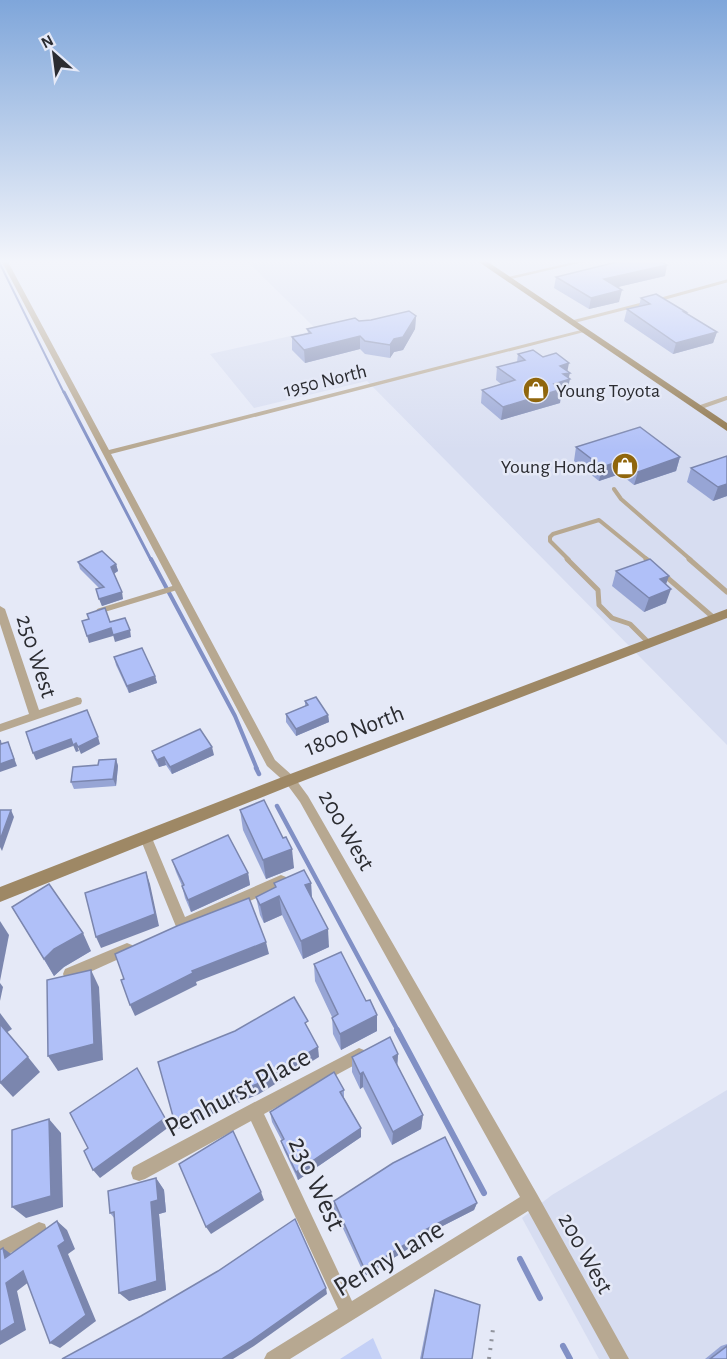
<svg xmlns="http://www.w3.org/2000/svg" width="727" height="1359" font-family="'Alegreya Sans',sans-serif">
<style>
.built{fill:#d7ddf1}
.green{fill:#c4d0f6}
.lines{fill:none;stroke-linecap:round;stroke-linejoin:round}
.stream-far4{stroke:#8190c5;stroke-width:2}
.stream-far3{stroke:#8190c5;stroke-width:3}
.stream-far2{stroke:#8190c5;stroke-width:4}
.stream-far1{stroke:#8190c5;stroke-width:4.5}
.stream{stroke:#8190c5;stroke-width:6}
.path{stroke:#91949d;stroke-width:4;stroke-dasharray:2 7;stroke-linecap:butt}
.lane-far2{stroke:#b7a891;stroke-width:3}
.lane-far1{stroke:#b7a891;stroke-width:4}
.lane{stroke:#b7a891;stroke-width:5}
.street{fill:#b7a891;fill-rule:evenodd}
.secondary{fill:#9e8865;fill-rule:evenodd}
.primary{fill:#8b7145;fill-rule:evenodd}
.wall{fill:#97a5d5}
.shaded-wall{fill:#7b86ae}
.building{fill:#b0c0f8;stroke:#7b86ae;stroke-width:1.5}
.labels{text-anchor:middle;stroke-width:5;stroke-linejoin:round;paint-order:stroke}
.far-street-label{font-size:20px;fill:#2b2c31;stroke:#e5e9f7}
.far-poi-label{font-size:20px;fill:#2b2c31;stroke:#e5e9f7;text-anchor:start}
.street-label{font-size:24px;fill:#2b2c31;stroke:#e5e9f7}
.near-street-label{font-size:28px;fill:#2b2c31;stroke:#e5e9f7}
</style>
<rect width="100%" height="100%" fill="#e5e9f7"/>
<g class="built">
<path d="M 246,260 L 727,260 L 727,745 L 367,381 L 254,408 L 210,354 L 317,330 Z"/>
<path d="M 727,1090 L 727,1359 L 599,1359 L 522,1218 L 552,1195 Z"/>
</g>
<path class="green" d="M 373,1338 L 382,1359 L 340,1359 Z"/>
<g class="lines">
<path class="stream-far4" d="M 0,264 L 64,393"/>
<path class="stream-far3" d="M 64,392 L 151,560"/>
<path class="stream-far2" d="M 151,559 L 235,716 L 257,769"/>
<g class="stream-far1">
<path d="M 256,768 L 259,774"/>
<path d="M 277,806 L 398,1031"/>
</g>
<g class="stream">
<path d="M 397,1030 L 484,1193"/>
<path d="M 520,1259 L 540,1298"/>
<path d="M 563,1346 L 570,1359"/>
</g>
<path class="path" d="M 489,1359 L 493,1329"/>
<g class="lane-far2">
<path d="M 658,300 L 727,281"/>
<path d="M 572,322 L 646,303"/>
</g>
<g class="lane-far1">
<path d="M 698,408 L 727,398"/>
<path d="M 614,489 L 621,499 L 691,560"/>
<path d="M 569,560 L 550,541 L 550,537 L 553,534 L 599,520 L 648,560"/>
</g>
<g class="lane">
<path d="M 567,559 L 598,590 L 599,605 L 612,618 L 630,624 L 650,644"/>
<path d="M 646,559 L 652,564"/>
<path d="M 689,559 L 727,592"/>
<path d="M 663,574 L 714,618"/>
<path d="M 99,611 L 178,587"/>
</g>
<g class="street">
<path d="M 1,260 L 7,260 L 109,450 L 585,329 L 588,331 L 111,454 L 275,760 L 294,777 L 308,796 L 537,1194 L 629,1359 L 610,1359 L 528,1211 L 290,1359 L 264,1359 L 267,1353 L 338,1309 L 251,1121 L 145,1179 L 139,1181 L 133,1179 L 131,1173 L 133,1167 L 249,1105 L 359,1048 L 364,1050 L 366,1055 L 364,1060 L 264,1114 L 352,1301 L 520,1197 L 300,802 L 286,783 L 267,766 Z"/>
<path d="M 583,260 L 592,260 L 507,280 L 504,278 Z"/>
<path d="M 0,606 L 5,609 L 39,710 L 77,697 L 81,698 L 82,701 L 81,704 L 0,732 L 0,724 L 29,714 L 0,624 Z"/>
<path d="M 146,833 L 150,834 L 152,838 L 185,917 L 281,875 L 286,877 L 287,881 L 286,885 L 182,931 L 177,929 L 140,838 L 142,834 Z"/>
<path d="M 127,943 L 132,945 L 134,949 L 132,953 L 70,981 L 65,979 L 63,974 L 65,969 Z"/>
<path d="M 39,1222 L 45,1224 L 47,1230 L 45,1236 L 0,1258 L 0,1241 Z"/>
</g>
<path class="secondary" d="M 727,609 L 727,618 L 295,784 L 0,902 L 0,887 L 285,776 Z"/>
<path class="primary" d="M 476,260 L 485,260 L 727,423 L 727,431 Z"/>
</g>
<g class="wall">
<path d="M 665,276 L 617,287 L 619,302 L 589,309 L 554,288 L 556,277 Z"/>
<path d="M 641,298 L 685,313 L 717,332 L 713,343 L 673,354 L 624,321 L 627,309 L 639,306 Z"/>
<path d="M 416,316 L 415,329 L 403,350 L 394,352 L 390,358 L 365,354 L 360,349 L 305,363 L 292,350 L 292,337 L 308,333 L 307,329 L 359,321 Z"/>
<path d="M 518,354 L 543,357 L 568,371 L 569,378 L 567,392 L 561,394 L 560,403 L 501,420 L 481,403 L 482,390 L 501,384 L 496,380 L 497,367 L 517,362 Z"/>
<path d="M 576,447 L 680,457 L 676,471 L 634,485 L 620,474 L 599,481 L 574,461 Z"/>
<path d="M 727,456 L 727,496 L 713,501 L 687,482 L 691,468 Z"/>
<path d="M 78,562 L 116,564 L 118,571 L 114,574 L 123,599 L 102,606 L 96,589 L 99,588 L 80,569 Z"/>
<path d="M 616,571 L 666,585 L 666,603 L 644,612 L 612,586 Z"/>
<path d="M 114,657 L 155,676 L 157,683 L 129,693 L 116,665 Z"/>
<path d="M 305,701 L 328,715 L 329,722 L 296,736 L 286,722 L 286,714 L 305,706 Z"/>
<path d="M 152,751 L 214,755 L 172,774 L 166,765 L 159,767 L 154,758 Z"/>
<path d="M 116,759 L 118,766 L 116,786 L 74,789 L 71,782 L 98,765 Z"/>
<path d="M 240,810 L 283,838 L 294,868 L 266,879 L 243,830 Z"/>
<path d="M 172,860 L 248,873 L 250,885 L 191,912 L 185,898 L 182,886 L 176,872 Z"/>
<path d="M 274,883 L 311,883 L 312,898 L 329,947 L 303,959 L 282,915 L 264,923 L 260,915 L 256,897 L 275,888 Z"/>
<path d="M 12,907 L 91,951 L 64,967 L 54,976 Z"/>
<path d="M 314,964 L 366,1001 L 377,1015 L 377,1031 L 341,1050 L 333,1034 L 332,1017 L 315,981 Z"/>
<path d="M 398,1054 L 397,1066 L 423,1115 L 421,1129 L 392,1145 L 363,1087 L 360,1089 L 352,1072 L 352,1057 Z"/>
<path d="M 344,1090 L 344,1098 L 361,1128 L 361,1137 L 298,1180 L 284,1150 L 281,1141 L 282,1141 L 272,1122 L 270,1112 Z"/>
<path d="M 156,1178 L 164,1190 L 166,1212 L 159,1214 L 166,1290 L 129,1301 L 115,1219 L 110,1213 Z"/>
<path d="M 334,1201 L 477,1203 L 474,1210 L 419,1238 L 419,1242 L 365,1276 L 334,1209 Z"/>
<path d="M 435,1290 L 472,1359 L 420,1359 L 432,1299 Z"/>
<path d="M 727,1344 L 727,1359 L 705,1359 L 721,1346 Z"/>
</g>
<g class="shaded-wall">
<path d="M 667,265 L 665,276 L 601,291 L 604,279 Z"/>
<path d="M 622,290 L 619,302 L 589,309 L 591,298 Z"/>
<path d="M 416,316 L 415,329 L 403,350 L 394,352 L 390,358 L 390,345 L 394,339 Z"/>
<path d="M 717,332 L 713,343 L 673,354 L 676,343 Z"/>
<path d="M 360,336 L 360,349 L 305,363 L 304,350 Z"/>
<path d="M 569,363 L 567,373 L 570,373 L 568,380 L 570,379 L 567,392 L 561,394 L 560,403 L 501,420 L 503,407 L 560,366 Z"/>
<path d="M 680,457 L 676,471 L 634,485 L 638,472 Z"/>
<path d="M 623,460 L 620,474 L 599,481 L 602,467 Z"/>
<path d="M 727,484 L 727,496 L 713,501 L 718,487 Z"/>
<path d="M 116,564 L 118,571 L 113,574 L 111,567 Z"/>
<path d="M 669,576 L 664,590 L 660,579 Z"/>
<path d="M 671,589 L 666,603 L 644,612 L 649,598 Z"/>
<path d="M 122,592 L 123,599 L 102,606 L 99,599 Z"/>
<path d="M 111,628 L 113,636 L 89,643 L 87,636 Z"/>
<path d="M 130,630 L 131,637 L 115,642 L 113,635 Z"/>
<path d="M 155,676 L 157,683 L 129,693 L 127,686 Z"/>
<path d="M 328,715 L 329,722 L 296,736 L 296,729 Z"/>
<path d="M 98,737 L 100,744 L 81,754 L 78,747 Z"/>
<path d="M 71,739 L 73,746 L 36,760 L 33,753 Z"/>
<path d="M 8,742 L 17,766 L 0,772 L 0,764 Z"/>
<path d="M 76,743 L 79,751 L 76,752 L 73,745 Z"/>
<path d="M 212,747 L 214,755 L 172,774 L 170,767 Z"/>
<path d="M 164,757 L 166,765 L 159,767 L 157,760 Z"/>
<path d="M 116,759 L 118,766 L 116,786 L 113,779 Z"/>
<path d="M 11,810 L 14,817 L 2,851 L 0,847 L 0,840 Z"/>
<path d="M 292,849 L 294,868 L 266,879 L 263,860 Z"/>
<path d="M 146,872 L 150,884 L 159,926 L 101,948 L 96,937 Z"/>
<path d="M 248,873 L 250,885 L 191,912 L 188,900 Z"/>
<path d="M 311,883 L 312,901 L 305,885 Z"/>
<path d="M 279,896 L 282,915 L 264,923 L 260,905 Z"/>
<path d="M 0,921 L 9,935 L 0,981 Z"/>
<path d="M 328,929 L 329,947 L 303,959 L 301,941 Z"/>
<path d="M 83,933 L 91,951 L 64,967 L 54,976 L 44,959 L 54,949 Z"/>
<path d="M 266,942 L 269,954 L 196,982 L 197,985 L 135,1016 L 130,1005 L 192,971 Z"/>
<path d="M 91,970 L 99,987 L 103,1060 L 58,1071 L 48,1056 Z"/>
<path d="M 0,983 L 3,987 L 0,1001 Z"/>
<path d="M 0,1013 L 12,1029 L 6,1033 L 0,1025 Z"/>
<path d="M 377,1015 L 377,1031 L 341,1050 L 340,1034 Z"/>
<path d="M 318,1047 L 319,1057 L 259,1094 L 178,1129 L 174,1120 Z"/>
<path d="M 398,1054 L 397,1069 L 393,1057 Z"/>
<path d="M 28,1057 L 40,1072 L 13,1097 L 0,1083 Z"/>
<path d="M 363,1072 L 363,1087 L 360,1089 L 360,1074 Z"/>
<path d="M 423,1115 L 421,1129 L 392,1145 L 393,1132 Z"/>
<path d="M 165,1118 L 169,1127 L 100,1178 L 93,1170 Z"/>
<path d="M 49,1119 L 61,1133 L 63,1207 L 26,1218 L 12,1207 Z"/>
<path d="M 361,1128 L 361,1137 L 298,1180 L 296,1172 Z"/>
<path d="M 156,1178 L 164,1190 L 166,1212 L 159,1214 L 166,1290 L 129,1301 L 119,1293 L 151,1202 Z"/>
<path d="M 261,1192 L 264,1200 L 211,1234 L 206,1227 Z"/>
<path d="M 477,1203 L 474,1210 L 419,1238 L 419,1242 L 365,1276 L 365,1270 L 419,1233 Z"/>
<path d="M 57,1221 L 67,1230 L 75,1249 L 68,1254 L 96,1321 L 60,1348 L 50,1343 Z"/>
<path d="M 3,1248 L 15,1257 L 5,1258 Z"/>
<path d="M 23,1271 L 34,1278 L 17,1291 L 26,1330 L 0,1345 L 0,1332 L 6,1283 Z"/>
<path d="M 326,1288 L 327,1294 L 254,1346 L 233,1359 L 222,1359 Z"/>
</g>
<g class="building">
<path d="M 625,260 L 658,260 L 667,265 L 604,279 L 622,290 L 591,298 L 556,277 Z"/>
<path d="M 656,294 L 686,312 L 684,312 L 717,332 L 676,343 L 627,309 L 650,304 L 641,298 Z"/>
<path d="M 409,311 L 416,316 L 403,337 L 394,339 L 390,345 L 365,341 L 360,336 L 304,350 L 292,337 L 311,333 L 307,329 L 355,318 L 359,321 L 371,320 Z"/>
<path d="M 533,350 L 543,357 L 556,353 L 569,363 L 560,366 L 570,373 L 563,374 L 570,379 L 554,384 L 562,389 L 503,407 L 482,390 L 515,380 L 497,367 L 525,360 L 518,354 Z"/>
<path d="M 640,427 L 680,457 L 638,472 L 623,460 L 602,467 L 576,447 Z"/>
<path d="M 727,456 L 727,484 L 718,487 L 691,468 Z"/>
<path d="M 102,551 L 116,564 L 111,567 L 122,592 L 99,599 L 96,589 L 104,587 L 78,562 Z"/>
<path d="M 650,559 L 669,576 L 660,579 L 671,589 L 649,598 L 616,571 Z"/>
<path d="M 105,608 L 110,622 L 125,618 L 130,630 L 113,635 L 111,628 L 87,636 L 82,621 L 89,619 L 87,614 Z"/>
<path d="M 142,648 L 155,676 L 127,686 L 114,657 Z"/>
<path d="M 316,697 L 328,715 L 296,729 L 286,714 L 308,705 L 305,701 Z"/>
<path d="M 87,710 L 98,737 L 78,747 L 76,743 L 73,745 L 71,739 L 33,753 L 26,732 Z"/>
<path d="M 200,729 L 212,747 L 170,767 L 164,757 L 157,760 L 152,751 Z"/>
<path d="M 0,740 L 1,744 L 8,742 L 14,759 L 0,764 Z"/>
<path d="M 116,759 L 113,779 L 71,782 L 73,767 L 98,765 L 99,760 Z"/>
<path d="M 264,800 L 283,838 L 286,837 L 292,849 L 263,860 L 240,810 Z"/>
<path d="M 0,810 L 11,810 L 0,840 Z"/>
<path d="M 228,835 L 248,873 L 188,900 L 182,886 L 184,885 L 172,860 Z"/>
<path d="M 304,870 L 311,883 L 305,885 L 328,929 L 301,941 L 279,896 L 260,905 L 256,897 L 276,887 L 274,883 Z"/>
<path d="M 146,872 L 155,914 L 96,937 L 85,893 Z"/>
<path d="M 49,884 L 83,933 L 54,949 L 44,959 L 12,907 Z"/>
<path d="M 249,898 L 266,942 L 192,971 L 193,973 L 130,1005 L 121,980 L 124,979 L 115,954 L 177,926 Z"/>
<path d="M 341,952 L 366,1001 L 370,1000 L 377,1015 L 340,1034 L 332,1018 L 338,1014 L 314,964 Z"/>
<path d="M 91,970 L 94,1044 L 48,1056 L 47,980 Z"/>
<path d="M 294,997 L 308,1021 L 305,1023 L 318,1047 L 257,1084 L 174,1120 L 158,1062 L 235,1031 Z"/>
<path d="M 0,1024 L 28,1057 L 0,1083 Z"/>
<path d="M 390,1037 L 398,1054 L 393,1057 L 423,1115 L 393,1132 L 363,1072 L 360,1074 L 352,1057 Z"/>
<path d="M 137,1068 L 165,1118 L 93,1170 L 84,1151 L 88,1148 L 70,1113 Z"/>
<path d="M 334,1072 L 344,1090 L 340,1092 L 361,1128 L 296,1172 L 281,1141 L 284,1139 L 270,1112 Z"/>
<path d="M 49,1119 L 51,1196 L 12,1207 L 12,1130 Z"/>
<path d="M 233,1131 L 261,1192 L 206,1227 L 179,1164 Z"/>
<path d="M 445,1137 L 477,1203 L 419,1233 L 420,1235 L 365,1270 L 334,1201 L 393,1163 Z"/>
<path d="M 156,1178 L 158,1200 L 151,1202 L 157,1281 L 119,1293 L 114,1212 L 110,1213 L 108,1191 Z"/>
<path d="M 295,1219 L 326,1288 L 251,1341 L 222,1359 L 62,1359 L 141,1316 L 218,1271 Z"/>
<path d="M 57,1221 L 65,1241 L 58,1246 L 86,1315 L 50,1343 L 23,1271 L 6,1283 L 15,1323 L 0,1332 L 0,1250 L 3,1248 L 5,1258 Z"/>
<path d="M 435,1290 L 480,1305 L 472,1359 L 422,1359 Z"/>
<path d="M 727,1346 L 727,1359 L 710,1359 Z"/>
</g>
<linearGradient id="sky" x2="0" y2="1"><stop stop-color="#7fa6da"/><stop offset="0.58" stop-color="#f3f5fb"/><stop offset="1" stop-color="#f3f5fb" stop-opacity="0"/></linearGradient>
<rect width="727" height="450" fill="url(#sky)"/>
<defs>
<symbol id="shop-disc" viewBox="-11 -11 22 22"><circle r="9.5" fill="#90660d" stroke="#e5e9f7"/><path d="M-5-2.5h2.3a2.7 3.5 0 0 1 5.4 0H5L5.5 6h-11ZM-1.5-2.5h3a1.5 2.3 0 0 0-3 0Z" fill="#fff"/></symbol>
</defs>
<g fill-rule="evenodd">
<use href="#shop-disc" x="521" y="375" width="30" height="30"/>
<use href="#shop-disc" x="610" y="451" width="30" height="30"/>
</g>
<g class="labels">
<g class="far-street-label">
<text transform="translate(325 380) rotate(-14)" y="7">1950 North</text>
</g>
<g class="far-poi-label">
<text x="556" y="397">Young Toyota</text>
<text x="606" y="473" text-anchor="end">Young Honda</text>
</g>
<g class="street-label">
<text transform="translate(37 656) rotate(72)" y="8">250 West</text>
<text transform="translate(354 730) rotate(-21)" y="8">1800 North</text>
<text transform="translate(347 830) rotate(60)" y="8">200 West</text>
<text transform="translate(586 1253) rotate(61)" y="8">200 West</text>
</g>
<g class="near-street-label">
<text transform="translate(237 1091) rotate(-28)" y="10">Penhurst Place</text>
<text transform="translate(318 1183) rotate(65)" y="10">230 West</text>
<text transform="translate(388 1257) rotate(-31)" y="10">Penny Lane</text>
</g>
</g>
<g transform="translate(54 54) rotate(332)" stroke="#e5e9f7" stroke-width="4.5" paint-order="stroke">
<path d="M0-4.5L10 22L0 15L-10 22Z" fill="#2b2c31"/>
<text y="-9" font-size="16" font-weight="bold" text-anchor="middle" fill="#2b2c31">N</text>
</g>
</svg>
